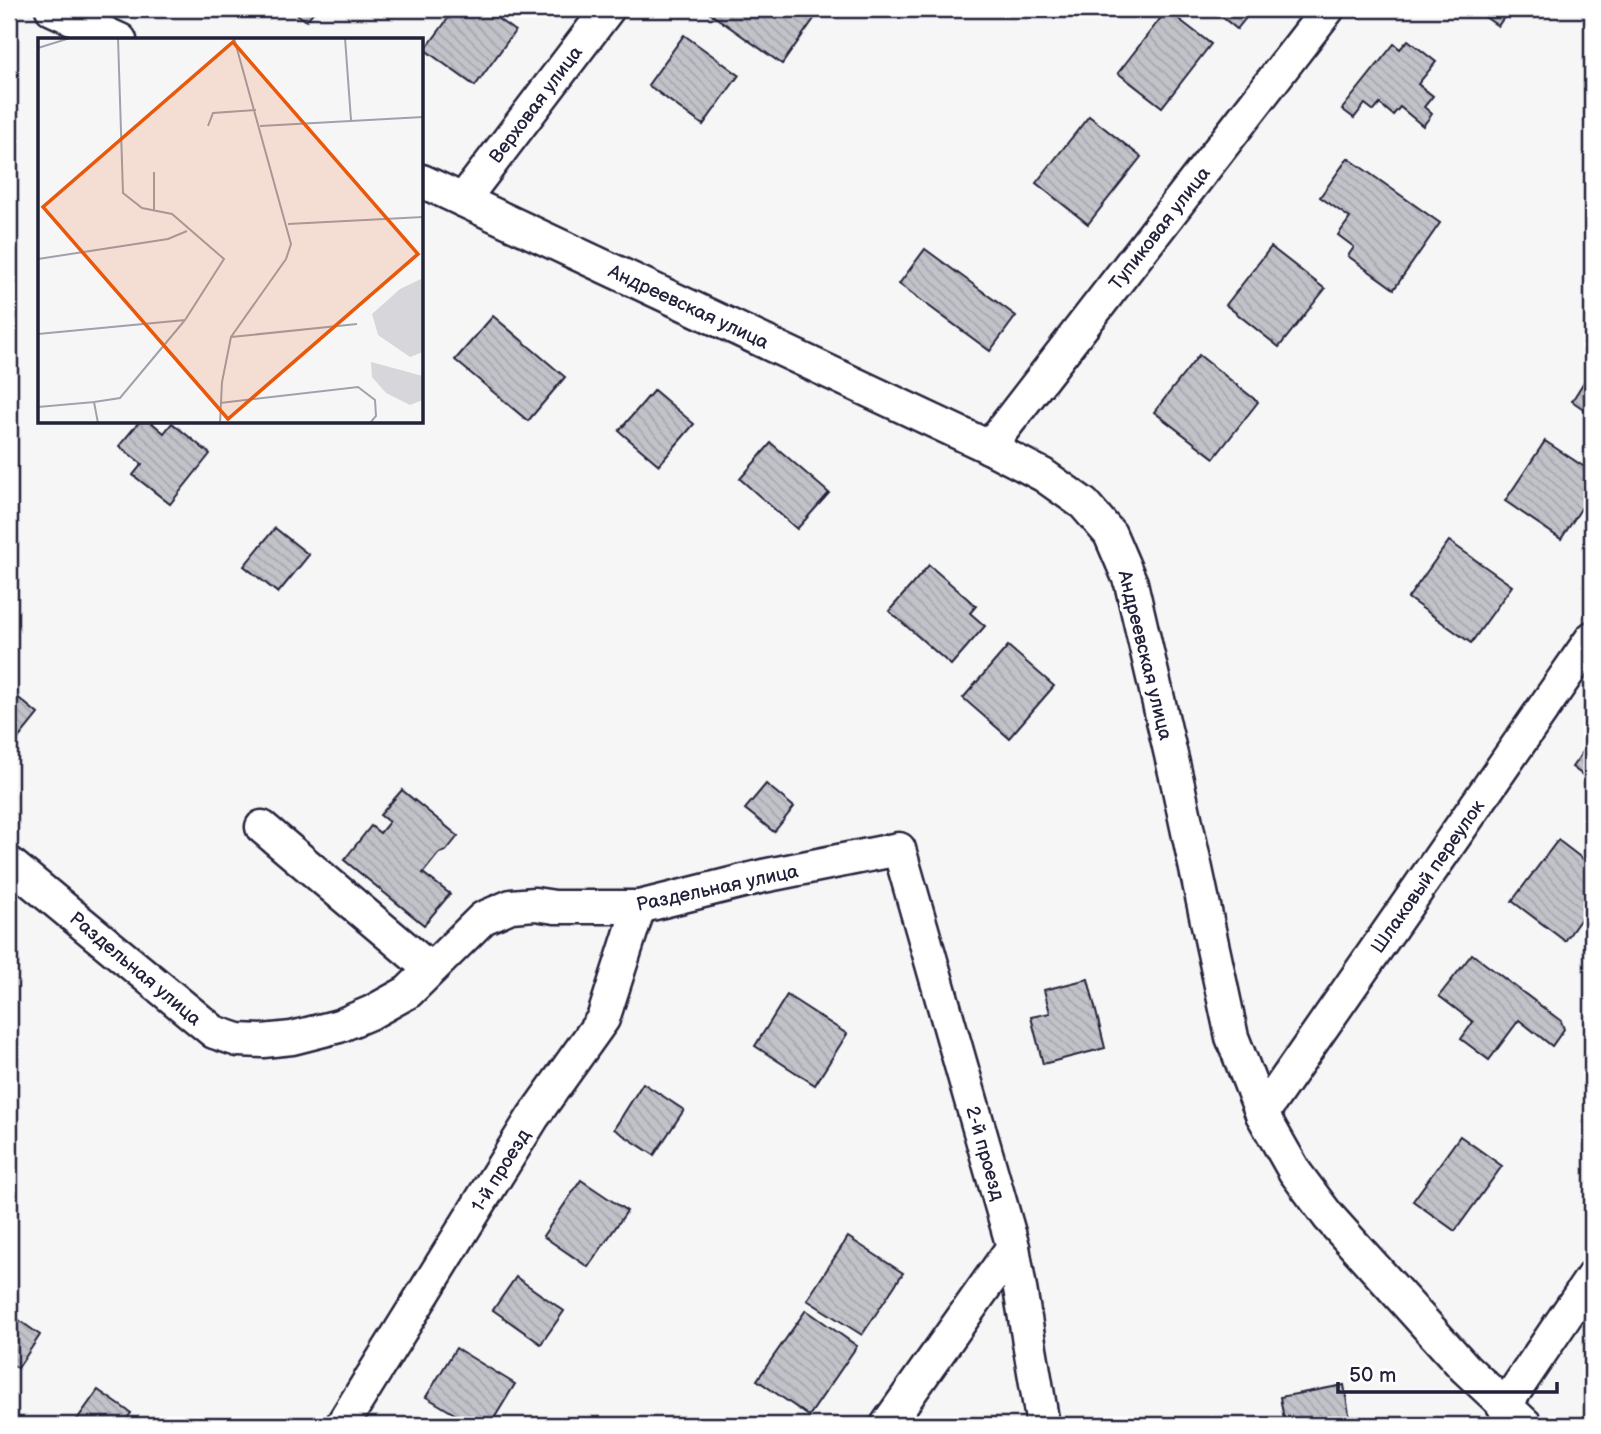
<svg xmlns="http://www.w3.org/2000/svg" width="1601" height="1434" font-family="'Balsamiq Sans',sans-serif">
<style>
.building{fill:url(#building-back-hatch);stroke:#22223b;stroke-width:2}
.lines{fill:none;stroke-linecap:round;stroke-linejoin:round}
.minor-casing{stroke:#22223b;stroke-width:37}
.minor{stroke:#fff;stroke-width:32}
.labels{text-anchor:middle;stroke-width:7;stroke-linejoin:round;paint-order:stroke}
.street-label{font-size:19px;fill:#22223b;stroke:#fff}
.inset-road{fill:none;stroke:#a1a1ac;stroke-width:2}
.view{fill:#e8590c;fill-opacity:0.15;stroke:#e8590c;stroke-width:3.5}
.inset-edge{fill:none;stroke:#22223b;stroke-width:3.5}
</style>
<defs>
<pattern id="building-back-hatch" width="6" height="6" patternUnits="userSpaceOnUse" patternTransform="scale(1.75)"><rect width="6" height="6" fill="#c2c2c9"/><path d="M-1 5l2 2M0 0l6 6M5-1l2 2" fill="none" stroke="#a6a6ae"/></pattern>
</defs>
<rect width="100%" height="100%" fill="#f6f6f7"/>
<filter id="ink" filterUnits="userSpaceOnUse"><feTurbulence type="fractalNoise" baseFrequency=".0143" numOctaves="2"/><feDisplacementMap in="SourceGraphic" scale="14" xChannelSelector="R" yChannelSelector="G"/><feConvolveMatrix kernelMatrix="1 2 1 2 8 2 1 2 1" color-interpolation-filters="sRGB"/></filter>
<g filter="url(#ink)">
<g class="building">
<path d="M 290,9 L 316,9 L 306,21 Z"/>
<path d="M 455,9 L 484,9 L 515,31 L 475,86 L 425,50 Z"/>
<path d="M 704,9 L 811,9 L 818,13 L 782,64 Z"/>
<path d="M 1212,9 L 1253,9 L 1237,29 Z"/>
<path d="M 1474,9 L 1522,9 L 1517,15 L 1509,10 L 1498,26 Z"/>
<path d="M 1167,10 L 1211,44 L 1162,107 L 1118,73 Z"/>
<path d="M 684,35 L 739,75 L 703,125 L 648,85 Z"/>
<path d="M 1408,40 L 1436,62 L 1418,84 L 1433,96 L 1424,107 L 1432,114 L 1423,126 L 1400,107 L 1393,115 L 1380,104 L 1374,111 L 1365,104 L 1354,118 L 1342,109 L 1394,44 L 1400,49 Z"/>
<path d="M 1089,116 L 1141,157 L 1088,224 L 1036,183 Z"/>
<path d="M 1348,158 L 1440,223 L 1394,289 L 1348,256 L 1354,247 L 1338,235 L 1350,218 L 1320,197 Z"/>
<path d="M 1271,247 L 1325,289 L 1279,347 L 1226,305 Z"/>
<path d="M 925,249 L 1016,316 L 990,351 L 899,284 Z"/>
<path d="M 493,316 L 565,377 L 528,421 L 455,360 Z"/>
<path d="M 1199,355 L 1258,402 L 1214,458 L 1154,412 Z"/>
<path d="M 1592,369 L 1592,415 L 1572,401 Z"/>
<path d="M 654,390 L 694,424 L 659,465 L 619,431 Z"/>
<path d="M 139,422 L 151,422 L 164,433 L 172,423 L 210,454 L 170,504 L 133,475 L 142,464 L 119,446 Z"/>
<path d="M 1545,441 L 1592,472 L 1592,492 L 1561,539 L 1505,501 Z"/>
<path d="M 771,443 L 829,493 L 797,529 L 740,479 Z"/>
<path d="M 275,528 L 309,555 L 278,593 L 244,566 Z"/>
<path d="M 1449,541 L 1512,586 L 1471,643 L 1408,598 Z"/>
<path d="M 929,565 L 976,606 L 970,613 L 985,626 L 951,665 L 889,611 Z"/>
<path d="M 1008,646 L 1054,686 L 1009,738 L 963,698 Z"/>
<path d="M 9,690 L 38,714 L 9,750 Z"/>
<path d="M 1592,739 L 1592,782 L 1572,767 Z"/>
<path d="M 766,784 L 794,807 L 774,832 L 745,809 Z"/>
<path d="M 402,790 L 458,836 L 446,851 L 439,853 L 423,873 L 450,894 L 424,925 L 344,860 L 371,826 L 380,833 L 389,822 L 380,815 Z"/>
<path d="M 1558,840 L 1592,866 L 1592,903 L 1565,941 L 1512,901 Z"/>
<path d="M 1472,954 L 1561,1021 L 1564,1029 L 1552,1046 L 1519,1020 L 1489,1060 L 1461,1039 L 1473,1022 L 1439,996 Z"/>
<path d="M 1088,979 L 1105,1048 L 1043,1064 L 1031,1017 L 1050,1013 L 1044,990 Z"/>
<path d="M 787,995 L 847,1034 L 815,1085 L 755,1046 Z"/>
<path d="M 643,1083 L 684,1110 L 654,1155 L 614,1129 Z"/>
<path d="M 1460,1136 L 1502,1166 L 1455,1231 L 1413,1201 Z"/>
<path d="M 581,1180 L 627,1211 L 588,1267 L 543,1236 Z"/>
<path d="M 848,1237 L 903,1273 L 862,1335 L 807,1300 Z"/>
<path d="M 516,1277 L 564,1311 L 541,1344 L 493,1310 Z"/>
<path d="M 806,1310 L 857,1346 L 809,1416 L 757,1380 Z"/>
<path d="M 9,1313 L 40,1335 L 18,1368 L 9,1362 Z"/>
<path d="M 456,1348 L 515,1384 L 490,1425 L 473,1425 L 426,1397 Z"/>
<path d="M 1344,1385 L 1351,1425 L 1285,1425 L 1280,1397 Z"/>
<path d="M 98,1390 L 131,1413 L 122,1425 L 73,1425 Z"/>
</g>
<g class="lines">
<defs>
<g id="minor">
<path d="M 52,9 L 120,40"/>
<path d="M 422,181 L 989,447 L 1043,475 L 1084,504 L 1110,534 L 1131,583 L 1178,785 L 1232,1037 L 1262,1114 L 1295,1172 L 1328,1216 L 1465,1368 L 1526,1425"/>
<path d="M 463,200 L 608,9"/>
<path d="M 989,447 L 1328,9"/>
<path d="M 262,827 L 430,969"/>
<path d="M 9,863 L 214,1032 L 238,1040 L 263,1041 L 292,1038 L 339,1026 L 372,1012 L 408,992 L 483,918 L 511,906 L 535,904 L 555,907 L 639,907 L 763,876 L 899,849 L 1013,1247 L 887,1425"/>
<path d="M 1262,1114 L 1592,638"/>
<path d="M 1013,1247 L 1043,1425"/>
<path d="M 1504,1407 L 1592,1277"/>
<path d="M 342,1425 L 533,1117 L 603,1019 L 639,907"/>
</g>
</defs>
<use href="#minor" class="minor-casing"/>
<use href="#minor" class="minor"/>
</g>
</g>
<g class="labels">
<g class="street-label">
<text transform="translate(535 104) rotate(-53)" y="7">Верховая улица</text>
<text transform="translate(1159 228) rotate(-52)" y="7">Тупиковая улица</text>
<text transform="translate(689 306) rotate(25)" y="7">Андреевская улица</text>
<text transform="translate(1146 655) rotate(76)" y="7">Андреевская улица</text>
<text transform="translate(1427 876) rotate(-55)" y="7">Шлаковый переулок</text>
<text transform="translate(717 887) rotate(-12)" y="7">Раздельная улица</text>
<text transform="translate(136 968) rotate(40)" y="7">Раздельная улица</text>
<text transform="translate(986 1153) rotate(74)" y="7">2-й проезд</text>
<text transform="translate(500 1170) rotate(-58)" y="7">1-й проезд</text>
</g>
</g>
<g transform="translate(38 38)">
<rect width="385" height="385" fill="#f6f6f7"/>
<path d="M 385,240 L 385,314 L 372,319 L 340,297 L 334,276 L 362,251 ZM 333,324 L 385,338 L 385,362 L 372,367 L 348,355 L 334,339 Z" fill="#d7d7db"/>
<path class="inset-road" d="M 307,0 L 313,82M 0,10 L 32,0M 170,88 L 175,75 L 218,72M 222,88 L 385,79M 116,134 L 116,173M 250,186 L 385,179M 0,221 L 130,201 L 149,193M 0,296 L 147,282 L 186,221 L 134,176 L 104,170 L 85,155 L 80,0M 193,299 L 319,286M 56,364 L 82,360 L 147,282M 182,365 L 320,349 L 337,362 L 338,378 L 332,385M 0,369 L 56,364 L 60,385M 182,385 L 184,344 L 193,299 L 248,221 L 253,206 L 196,0"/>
<path class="view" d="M 195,4 L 380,216 L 190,381 L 5,169 Z"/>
<rect width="385" height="385" class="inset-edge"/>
</g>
<rect width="1601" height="1434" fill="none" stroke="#fff" stroke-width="35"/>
<rect x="18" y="18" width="1566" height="1399" fill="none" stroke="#22223b" stroke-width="2.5" filter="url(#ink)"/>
<path d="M1338 1382v10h219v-10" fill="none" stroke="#22223b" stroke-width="3.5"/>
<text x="1349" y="1382" font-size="21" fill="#22223b" stroke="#ffffff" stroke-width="5" paint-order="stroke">50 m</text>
</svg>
